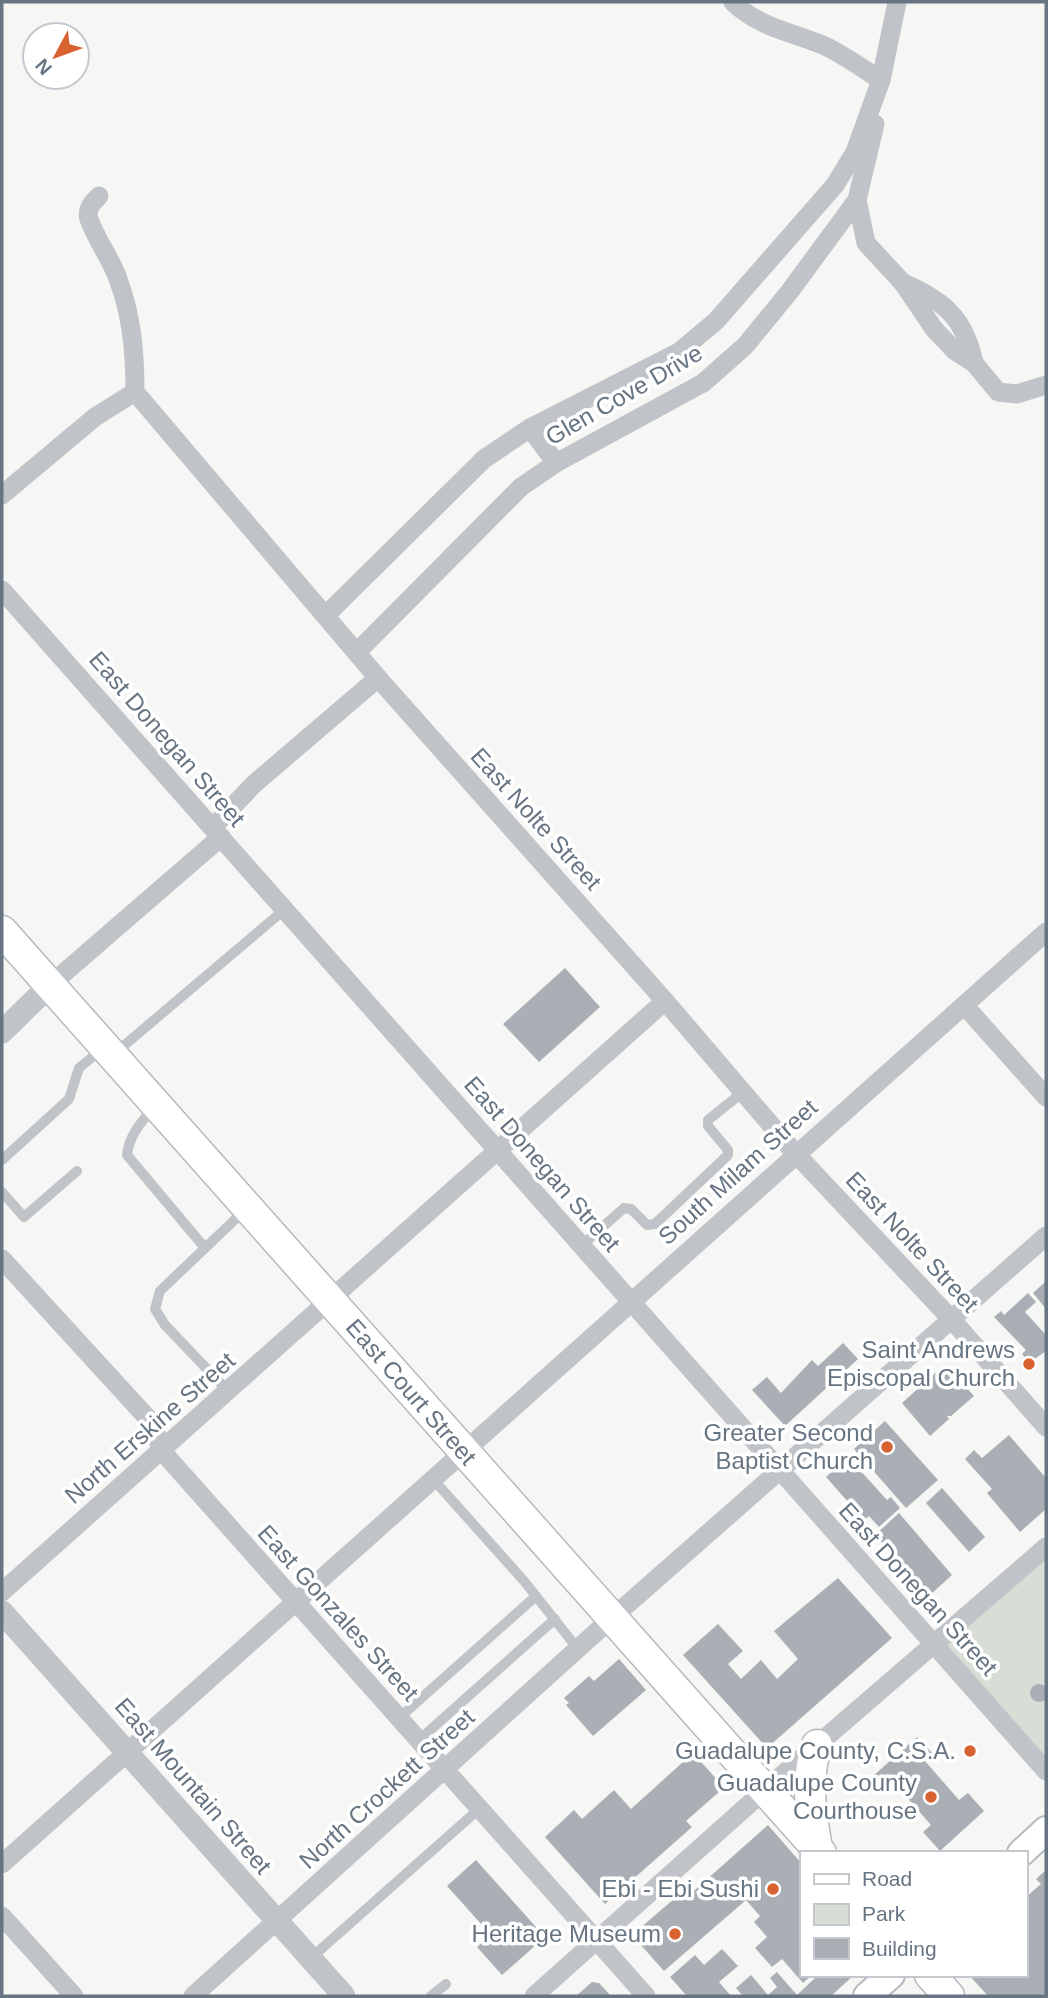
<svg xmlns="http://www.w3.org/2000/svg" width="1048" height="1998" font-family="Helvetica,sans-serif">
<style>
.green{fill:#d8ddd5}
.building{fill:#a9afb5}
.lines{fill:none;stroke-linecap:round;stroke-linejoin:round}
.secondary-casing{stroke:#b5b9bd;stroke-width:30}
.primary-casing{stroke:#b5b9bd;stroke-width:33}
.service{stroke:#c0c3c7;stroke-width:10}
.minor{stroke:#c0c3c7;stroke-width:19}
.tertiary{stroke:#c0c3c7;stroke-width:23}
.secondary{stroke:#fff;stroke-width:26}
.primary{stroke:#fff;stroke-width:30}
.poi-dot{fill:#d96231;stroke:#fff;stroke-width:2.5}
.labels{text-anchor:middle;stroke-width:7;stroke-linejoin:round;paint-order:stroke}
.street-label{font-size:24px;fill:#677583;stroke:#fff}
.poi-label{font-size:24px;fill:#677583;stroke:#fff;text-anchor:end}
</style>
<rect width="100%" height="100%" fill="#f6f7f4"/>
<path class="green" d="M 1046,1547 L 1046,1771 L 935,1645 Z"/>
<g class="building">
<path d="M 565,968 L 600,1007 L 539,1062 L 503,1024 Z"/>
<path d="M 1046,1281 L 1046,1309 L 1033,1293 Z"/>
<path d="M 1028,1293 L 1036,1302 L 1025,1312 L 1046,1335 L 1046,1351 L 1029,1363 L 1022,1354 L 1026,1350 L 994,1317 L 1001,1311 L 1004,1315 Z"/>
<path d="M 843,1343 L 858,1359 L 785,1426 L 752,1390 L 767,1377 L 781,1393 L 812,1360 L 818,1366 Z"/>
<path d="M 943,1366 L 947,1366 L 974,1396 L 951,1416 L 947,1416 L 949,1419 L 930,1436 L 902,1403 Z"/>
<path d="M 885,1421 L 938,1480 L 906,1508 L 854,1449 Z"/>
<path d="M 1009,1435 L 1046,1478 L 1046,1509 L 1020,1532 L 987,1493 L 992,1489 L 965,1459 L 974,1450 L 982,1458 Z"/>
<path d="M 848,1457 L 887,1500 L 891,1497 L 900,1508 L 879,1527 L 869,1516 L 864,1520 L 826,1477 Z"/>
<path d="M 942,1488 L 985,1537 L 969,1552 L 926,1503 Z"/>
<path d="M 899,1513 L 952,1575 L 930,1595 L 875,1535 Z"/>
<path d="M 838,1578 L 892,1638 L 767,1748 L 683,1655 L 718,1624 L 743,1651 L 728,1664 L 741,1679 L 761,1660 L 777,1679 L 798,1659 L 774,1631 Z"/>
<path d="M 619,1659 L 646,1690 L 593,1736 L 566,1705 L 569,1703 L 564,1698 L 589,1676 L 594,1681 Z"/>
<circle cx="1039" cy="1693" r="9"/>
<path d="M 917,1737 L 933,1754 L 925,1761 L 959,1800 L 968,1793 L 984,1811 L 940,1851 L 923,1832 L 931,1825 L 897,1786 L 889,1794 L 873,1776 Z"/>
<path d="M 693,1753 L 720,1783 L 719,1792 L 686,1821 L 692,1827 L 605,1904 L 545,1837 L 574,1810 L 582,1819 L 614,1790 L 631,1809 Z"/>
<path d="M 768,1825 L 801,1863 L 801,1975 L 812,1975 L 803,1983 L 782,1959 L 772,1967 L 755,1948 L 767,1937 L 754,1922 L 760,1916 L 746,1900 L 664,1971 L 632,1935 L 682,1892 L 687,1897 Z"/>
<path d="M 476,1860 L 545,1937 L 502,1975 L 477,1947 L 491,1935 L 447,1886 Z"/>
<path d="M 1046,1870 L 1046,1996 L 988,1996 L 969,1975 L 1025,1975 L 1025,1898 L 1041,1884 L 1036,1879 Z"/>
<path d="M 722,1949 L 738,1966 L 719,1982 L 731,1996 L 687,1996 L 670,1977 L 695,1955 L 704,1965 Z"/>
<path d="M 777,1972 L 797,1995 L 815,1978 L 813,1975 L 854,1975 L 831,1996 L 743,1996 L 736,1988 L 751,1975 L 768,1995 L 777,1987 L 770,1978 Z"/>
<path d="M 592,1982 L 599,1983 L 611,1996 L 576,1996 Z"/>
</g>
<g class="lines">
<defs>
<g id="secondary">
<path d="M 1021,1853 L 1046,1830"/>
<path d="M 867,1996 L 891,1975"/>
</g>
<g id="primary">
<path d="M 2,931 L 821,1853"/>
<path d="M 817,1745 C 805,1780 811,1813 817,1848"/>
<path d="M 930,1975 L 949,1996"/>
</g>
</defs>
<use href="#secondary" class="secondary-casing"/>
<use href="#primary" class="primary-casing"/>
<g class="service">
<path d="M 114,1054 L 284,910"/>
<path d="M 154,1107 C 142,1121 129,1135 127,1155 L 205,1248"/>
<path d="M 2,1160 L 69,1099 L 79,1068 L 102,1049"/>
<path d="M 2,1192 L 24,1217 L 77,1171"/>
<path d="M 581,1246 L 624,1208 L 631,1209 L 647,1225 L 655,1224 L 728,1155 L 728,1150 L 708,1126 L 708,1120 L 743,1092"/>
<path d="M 228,1391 L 165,1325 L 155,1309 L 160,1291 L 245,1210"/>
<path d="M 432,1478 L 524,1581 L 578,1649"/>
<path d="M 399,1718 L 536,1596"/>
<path d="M 419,1740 L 555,1619"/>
<path d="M 311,1958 L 479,1809"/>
<path d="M 431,1996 L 446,1984"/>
</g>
<g class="minor">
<path d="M 733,2 C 759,28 793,32 825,46 C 844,55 863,69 881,80"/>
<path d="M 99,196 C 92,203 86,209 89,219 C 96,240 111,258 118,279 C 132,316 135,353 135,392 L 378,678 L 665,1001 L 795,1153 L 953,1321 L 1046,1427"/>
<path d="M 857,200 L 866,243 L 903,283 L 934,329 L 955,351 L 974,363 L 998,392 L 1017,394 L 1046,385"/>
<path d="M 903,283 C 944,300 965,319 974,363"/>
<path d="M 530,428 L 556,463"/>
<path d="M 2,495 L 95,417 L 135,392"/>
<path d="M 2,590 L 1046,1771"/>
<path d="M 326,615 L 484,459 L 530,428 L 679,352 L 716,321 L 835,185 L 855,152 L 881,80 L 897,2"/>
<path d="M 357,652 L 521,487 L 556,463 L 703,383 L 745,346 L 790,291 L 857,200 L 875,124"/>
<path d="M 214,826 L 254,784 L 378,678"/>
<path d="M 50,985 L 221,837"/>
<path d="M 964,1005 L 1046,1097"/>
<path d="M 2,1259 L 153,1424 L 161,1450 L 646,1996"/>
<path d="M 2,1592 L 665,1001"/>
<path d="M 2,1864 L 1046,932"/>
<path d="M 2,1916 L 74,1996"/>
<path d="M 193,1996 L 613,1617 L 1046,1236"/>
<path d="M 534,1996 L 765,1790 L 1046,1547"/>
</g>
<g class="tertiary">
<path d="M 2,1032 L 50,985"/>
<path d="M 2,1612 L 344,1996"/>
</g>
<use href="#secondary" class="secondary"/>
<use href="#primary" class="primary"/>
</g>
<g class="poi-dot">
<circle cx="1029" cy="1364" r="7"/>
<circle cx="887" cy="1447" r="7"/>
<circle cx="970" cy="1751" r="7"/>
<circle cx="931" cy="1797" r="7"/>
<circle cx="773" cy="1889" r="7"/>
<circle cx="675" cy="1934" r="7"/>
</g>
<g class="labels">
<g class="street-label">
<text transform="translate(624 395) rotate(-30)" y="8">Glen Cove Drive</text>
<text transform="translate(167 739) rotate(49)" y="8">East Donegan Street</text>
<text transform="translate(536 819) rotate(48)" y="8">East Nolte Street</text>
<text transform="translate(542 1164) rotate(49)" y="8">East Donegan Street</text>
<text transform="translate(738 1172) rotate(-42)" y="8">South Milam Street</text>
<text transform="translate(912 1242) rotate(47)" y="8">East Nolte Street</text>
<text transform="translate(411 1392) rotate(49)" y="8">East Court Street</text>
<text transform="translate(150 1428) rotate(-41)" y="8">North Erskine Street</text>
<text transform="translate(918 1589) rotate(48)" y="8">East Donegan Street</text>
<text transform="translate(338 1613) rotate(48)" y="8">East Gonzales Street</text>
<text transform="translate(193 1786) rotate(49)" y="8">East Mountain Street</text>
<text transform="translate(387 1789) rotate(-42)" y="8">North Crockett Street</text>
</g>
<g class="poi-label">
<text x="1015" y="1358">Saint Andrews<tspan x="1015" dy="28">Episcopal Church</tspan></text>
<text x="873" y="1441">Greater Second<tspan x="873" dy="28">Baptist Church</tspan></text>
<text x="956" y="1759">Guadalupe County, C.S.A.</text>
<text x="917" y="1791">Guadalupe County<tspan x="917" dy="28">Courthouse</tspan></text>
<text x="759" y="1897">Ebi - Ebi Sushi</text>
<text x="661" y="1942">Heritage Museum</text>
</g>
</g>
<rect width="1048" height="1998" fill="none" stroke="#677583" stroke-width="7"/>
<rect x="800" y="1851" width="228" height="126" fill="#ffffff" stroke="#c2c8cd" stroke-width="2"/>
<rect x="814" y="1874" width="35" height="10" fill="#ffffff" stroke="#c2c8cd" stroke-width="2"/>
<text x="862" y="1886" font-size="21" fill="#677583">Road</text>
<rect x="814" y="1904" width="35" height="21" fill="#d8ddd5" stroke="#c2c8cd" stroke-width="2"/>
<text x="862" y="1921" font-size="21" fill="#677583">Park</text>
<rect x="814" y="1938" width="35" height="21" fill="#a9afb5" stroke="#c2c8cd" stroke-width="2"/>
<text x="862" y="1956" font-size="21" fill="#677583">Building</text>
<g transform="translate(56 56) rotate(229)"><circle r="33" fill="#ffffff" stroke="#c2c8cd" stroke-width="2"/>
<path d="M0-5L12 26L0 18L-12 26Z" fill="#d96231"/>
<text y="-10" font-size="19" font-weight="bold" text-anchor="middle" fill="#677583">N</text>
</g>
</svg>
